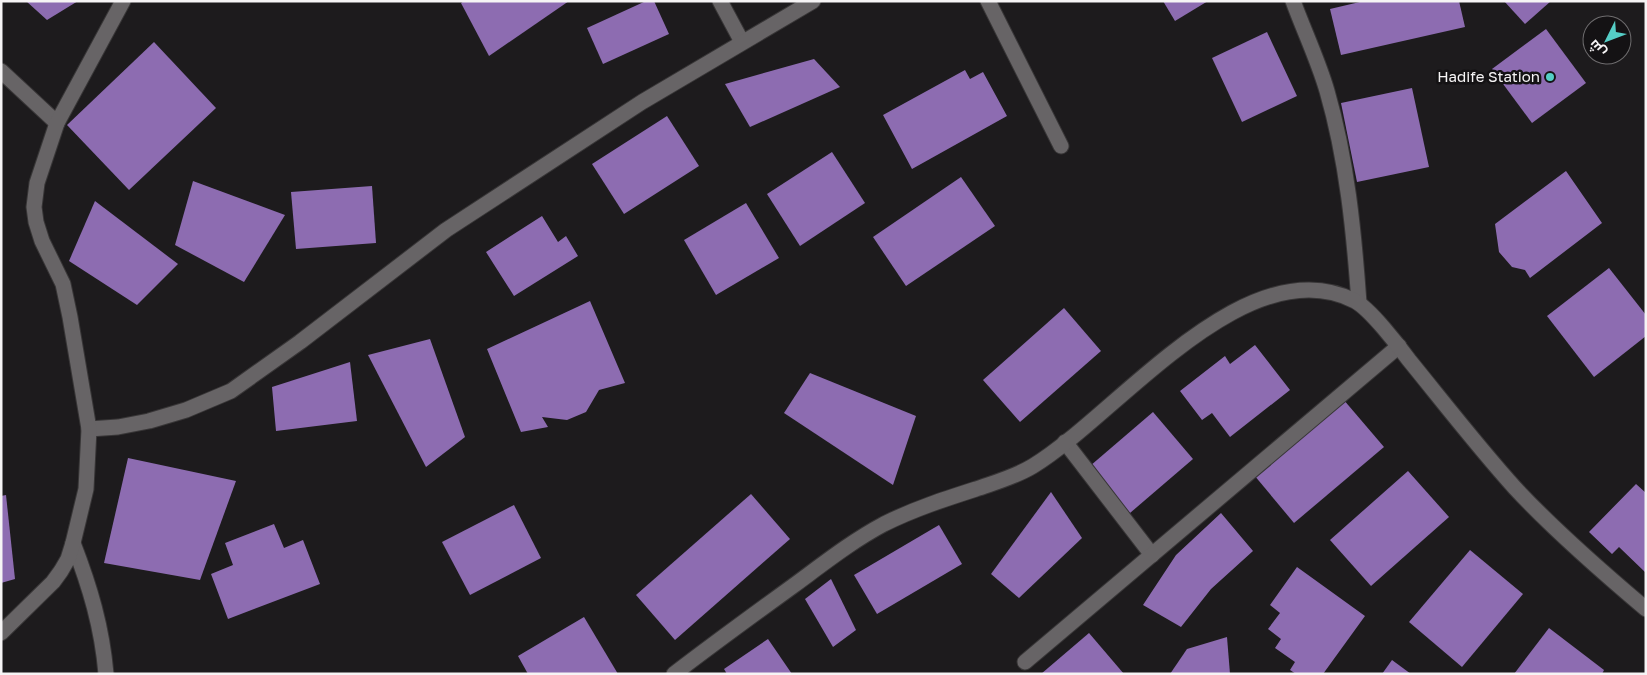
<svg xmlns="http://www.w3.org/2000/svg" width="1647" height="675" font-family="'Golos Text',Cairo,sans-serif">
<style>
.building{fill:#8d6cb1}
.lines{fill:none;stroke-linecap:round;stroke-linejoin:round}
.street-casing{stroke:#383637;stroke-width:17}
.street{stroke:#676466;stroke-width:15}
.poi-dot{fill:#55cec6;stroke:#141214;stroke-width:2}
.labels{text-anchor:middle;stroke-width:5;stroke-linejoin:round;paint-order:stroke}
.poi-label{font-size:15px;fill:#f6f4f5;stroke:#141214;text-anchor:end}
</style>
<rect width="100%" height="100%" fill="#1d1b1d"/>
<g class="building">
<path d="M 26,1 L 78,1 L 47,20 Z"/>
<path d="M 464,1 L 569,1 L 489,56 L 461,3 Z"/>
<path d="M 646,1 L 654,1 L 669,34 L 603,64 L 587,28 Z"/>
<path d="M 1163,1 L 1208,1 L 1175,21 Z"/>
<path d="M 1364,1 L 1459,1 L 1465,27 L 1341,55 L 1330,9 Z"/>
<path d="M 1504,1 L 1551,1 L 1525,24 Z"/>
<path d="M 1546,29 L 1586,83 L 1532,123 L 1492,69 Z"/>
<path d="M 1267,32 L 1297,96 L 1242,122 L 1212,58 Z"/>
<path d="M 154,42 L 216,108 L 129,190 L 67,125 Z"/>
<path d="M 814,59 L 840,87 L 750,127 L 725,84 Z"/>
<path d="M 965,70 L 970,79 L 983,72 L 1007,116 L 912,169 L 883,115 Z"/>
<path d="M 1412,88 L 1429,167 L 1357,182 L 1341,103 Z"/>
<path d="M 667,116 L 699,166 L 624,214 L 592,164 Z"/>
<path d="M 832,152 L 865,203 L 800,246 L 767,194 Z"/>
<path d="M 1566,171 L 1602,223 L 1530,278 L 1525,270 L 1512,267 L 1499,252 L 1495,224 Z"/>
<path d="M 961,177 L 995,226 L 906,286 L 873,237 Z"/>
<path d="M 193,181 L 285,215 L 244,282 L 175,245 Z"/>
<path d="M 372,186 L 376,243 L 296,249 L 291,192 Z"/>
<path d="M 95,201 L 178,264 L 137,305 L 69,261 Z"/>
<path d="M 746,203 L 779,258 L 716,295 L 684,240 Z"/>
<path d="M 542,216 L 558,242 L 566,236 L 578,256 L 514,296 L 486,252 Z"/>
<path d="M 1609,268 L 1646,315 L 1646,336 L 1594,377 L 1547,316 Z"/>
<path d="M 590,301 L 625,383 L 599,390 L 586,412 L 567,420 L 542,417 L 548,427 L 521,432 L 487,349 Z"/>
<path d="M 1064,308 L 1101,351 L 1020,422 L 983,380 Z"/>
<path d="M 430,339 L 465,437 L 426,467 L 368,355 Z"/>
<path d="M 1255,345 L 1290,390 L 1230,437 L 1212,413 L 1202,420 L 1180,391 L 1225,356 L 1230,364 Z"/>
<path d="M 350,362 L 357,421 L 276,431 L 272,387 Z"/>
<path d="M 810,373 L 916,416 L 893,485 L 784,413 Z"/>
<path d="M 1343,399 L 1384,447 L 1294,523 L 1254,475 Z"/>
<path d="M 1153,412 L 1193,459 L 1130,513 L 1090,466 Z"/>
<path d="M 128,458 L 236,481 L 200,580 L 104,563 Z"/>
<path d="M 1408,471 L 1449,517 L 1371,586 L 1330,540 Z"/>
<path d="M 1636,484 L 1646,493 L 1646,573 L 1619,547 L 1612,554 L 1589,532 Z"/>
<path d="M 1051,492 L 1082,538 L 1019,598 L 991,574 Z"/>
<path d="M 751,494 L 790,539 L 675,640 L 636,595 Z"/>
<path d="M 6,495 L 15,579 L 1,583 L 1,496 Z"/>
<path d="M 514,505 L 541,558 L 470,595 L 442,542 Z"/>
<path d="M 1221,513 L 1253,551 L 1211,589 L 1181,627 L 1143,605 L 1176,555 Z"/>
<path d="M 274,524 L 284,548 L 303,540 L 320,584 L 228,619 L 211,574 L 233,565 L 225,543 Z"/>
<path d="M 939,525 L 962,564 L 877,614 L 854,575 Z"/>
<path d="M 1470,550 L 1523,594 L 1462,667 L 1409,622 Z"/>
<path d="M 1297,567 L 1365,616 L 1323,674 L 1296,674 L 1290,670 L 1295,662 L 1275,648 L 1281,639 L 1268,629 L 1280,613 L 1270,605 Z"/>
<path d="M 831,579 L 856,630 L 833,647 L 805,599 Z"/>
<path d="M 584,617 L 618,674 L 528,674 L 518,656 Z"/>
<path d="M 1549,628 L 1604,670 L 1602,674 L 1514,674 Z"/>
<path d="M 1089,633 L 1124,674 L 1041,674 Z"/>
<path d="M 1227,637 L 1230,674 L 1170,674 L 1187,649 Z"/>
<path d="M 768,639 L 792,674 L 727,674 L 724,669 Z"/>
<path d="M 1392,660 L 1411,674 L 1382,674 Z"/>
</g>
<g class="lines">
<defs>
<g id="street">
<path d="M 720,1 L 742,42"/>
<path d="M 988,1 L 1061,146"/>
<path d="M 1293,1 C 1304,31 1318,60 1327,91 C 1347,160 1354,232 1359,303"/>
<path d="M 1,71 L 57,123"/>
<path d="M 89,429 L 118,427 L 149,421 L 186,410 L 231,391 L 300,342 L 446,230 L 642,102 L 813,1"/>
<path d="M 1065,442 L 1152,555"/>
<path d="M 73,543 C 90,587 102,627 106,674"/>
<path d="M 1,633 L 53,582 L 61,571 L 68,559 L 73,543 L 86,489 L 89,429 L 70,317 L 63,284 L 42,241 L 36,222 L 34,207 L 37,183 L 57,123 L 123,1"/>
<path d="M 1025,662 L 1399,346"/>
<path d="M 674,674 C 713,644 753,615 793,586 C 823,564 852,541 884,524 C 914,509 945,499 976,489 C 996,482 1015,477 1033,466 C 1117,415 1246,245 1355,301 C 1370,309 1398,345 1409,360 C 1444,403 1478,447 1515,488 C 1555,531 1601,571 1646,609"/>
</g>
</defs>
<use href="#street" class="street-casing"/>
<use href="#street" class="street"/>
</g>
<circle class="poi-dot" cx="1550" cy="77" r="5"/>
<g class="labels">
<g class="poi-label">
<text x="1540" y="82">Hadife Station</text>
</g>
</g>
<rect width="1647" height="675" fill="none" stroke="#f6f4f5" stroke-width="5"/>
<g transform="translate(1607 40) rotate(228)"><circle r="24" fill="#141214" stroke="#6e6c6e"/>
<path d="M0-4L9 19L0 12L-9 19Z" fill="#55cec6"/>
<text y="-8" font-size="14" font-weight="bold" text-anchor="middle" fill="#f6f4f5">ش</text>
</g>
</svg>
